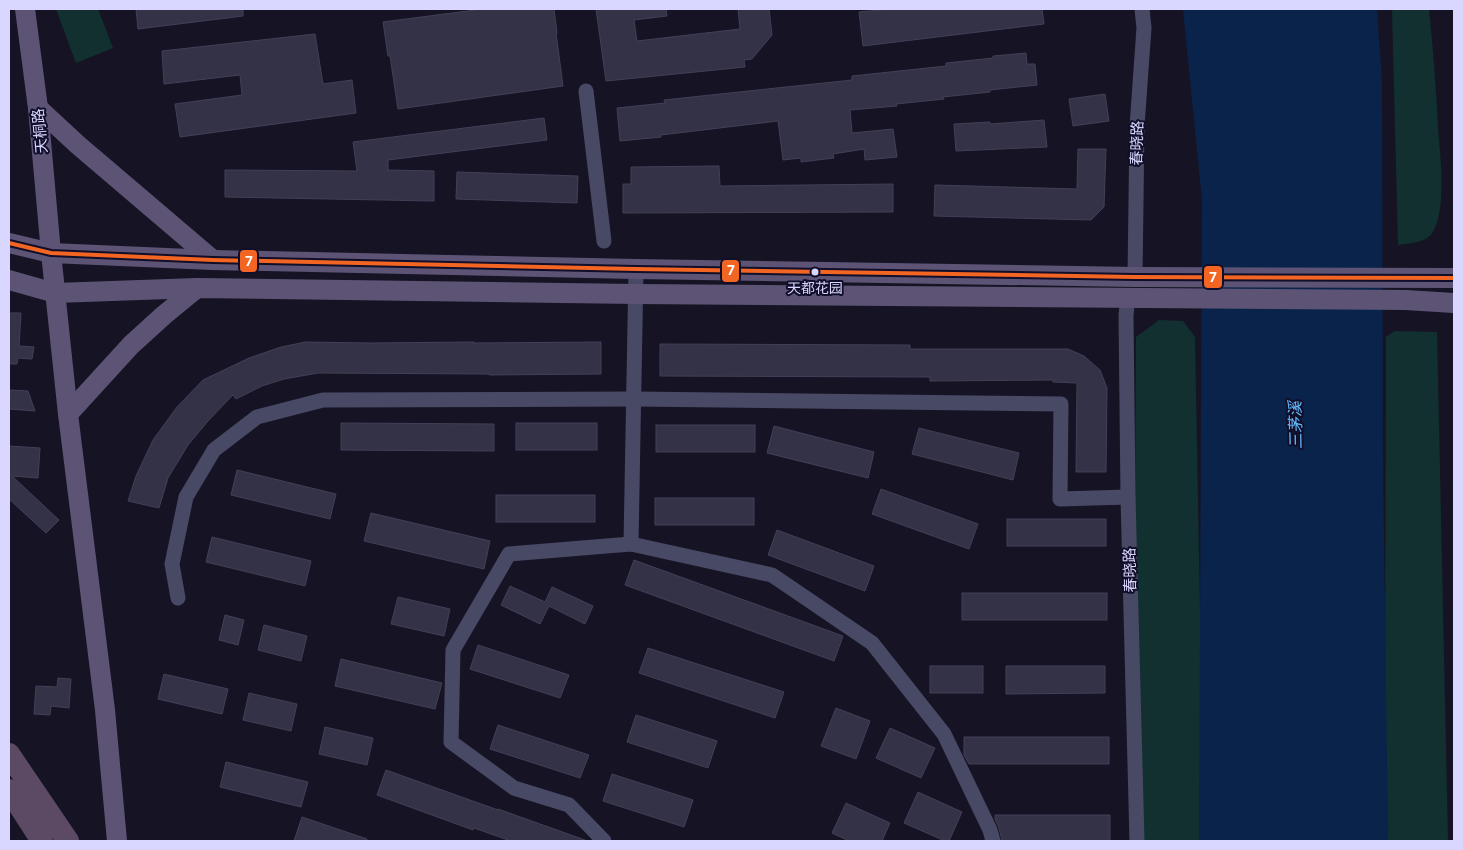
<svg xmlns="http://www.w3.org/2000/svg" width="1463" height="850" font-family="Figtree,'Noto Sans SC',sans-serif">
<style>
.green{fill:#11302f}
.water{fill:#09234b}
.building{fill:#343246;stroke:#433f58}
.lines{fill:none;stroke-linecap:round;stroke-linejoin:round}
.minor{stroke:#484965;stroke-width:15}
.major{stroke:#5d5475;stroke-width:20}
.highway{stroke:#5c4a64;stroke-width:22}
.bus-1-casing{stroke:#110e2a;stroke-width:8}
.bus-1{stroke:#f26522;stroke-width:4}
.bus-dot{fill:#d9d7ff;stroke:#110e2a;stroke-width:2}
.labels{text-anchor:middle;stroke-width:4;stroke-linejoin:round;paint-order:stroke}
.bus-label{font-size:14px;fill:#d9d7ff;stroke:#110e2a}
.street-label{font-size:15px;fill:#d9d7ff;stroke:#110e2a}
.water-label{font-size:16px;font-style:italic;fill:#65bfff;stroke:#110e2a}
.line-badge{stroke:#110e2a;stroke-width:2}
.badge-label{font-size:14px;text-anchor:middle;font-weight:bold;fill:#fff}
</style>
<rect width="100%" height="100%" fill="#161424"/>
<g class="green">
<path d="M 56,9 L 98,9 L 113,48 L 76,63 Z"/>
<path d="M 1392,9 L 1429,9 C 1433,48 1436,87 1438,127 C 1440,155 1447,207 1433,232 C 1426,243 1410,243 1398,245 Z"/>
<path d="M 1159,320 L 1183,321 L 1195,337 L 1201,665 L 1200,841 L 1137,841 L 1135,500 L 1136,337 Z"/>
<path d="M 1395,331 L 1437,332 L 1448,841 L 1388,841 L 1385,693 L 1386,337 Z"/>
</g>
<path class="water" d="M 1183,9 L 1377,9 L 1382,80 L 1383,460 L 1388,841 L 1199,841 L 1202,200 Z"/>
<g class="building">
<path d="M 136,9 L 243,9 L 243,16 L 138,29 Z"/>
<path d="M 483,9 L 554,9 L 557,33 L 556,33 L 563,86 L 398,109 L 390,56 L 388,56 L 383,22 Z"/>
<path d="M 596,9 L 666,9 L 667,16 L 634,20 L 637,41 L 740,29 L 738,9 L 769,9 L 772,35 L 752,59 L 744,60 L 745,67 L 606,81 Z"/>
<path d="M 890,9 L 1042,9 L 1044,24 L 863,46 L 859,12 Z"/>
<path d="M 315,34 L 323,84 L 352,80 L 356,113 L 180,137 L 175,104 L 242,95 L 240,75 L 164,84 L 162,51 Z"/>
<path d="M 1026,53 L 1027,64 L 1035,64 L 1037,85 L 990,90 L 990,92 L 943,97 L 944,99 L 896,104 L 897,106 L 850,110 L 852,133 L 893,129 L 897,157 L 865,160 L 864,149 L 833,154 L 834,158 L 801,162 L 801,158 L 783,160 L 778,121 L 661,135 L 661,137 L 620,141 L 617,108 L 665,103 L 664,100 L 852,80 L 852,76 L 946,66 L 946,63 L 993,58 L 993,56 Z"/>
<path d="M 1105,94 L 1109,121 L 1073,126 L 1069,99 Z"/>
<path d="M 544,118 L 547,140 L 388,160 L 388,170 L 434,171 L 434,201 L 225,197 L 225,170 L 357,171 L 353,142 Z"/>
<path d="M 1044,120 L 1047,147 L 956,151 L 954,124 L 990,122 L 990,124 Z"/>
<path d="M 1078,149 L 1106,149 L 1104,207 L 1091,220 L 934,216 L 935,185 L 1077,189 Z"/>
<path d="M 719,166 L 720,186 L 893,184 L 893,212 L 623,213 L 623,184 L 631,184 L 631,167 Z"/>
<path d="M 457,172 L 578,176 L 577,203 L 456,199 Z"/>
<path d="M 9,313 L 21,313 L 19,346 L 34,347 L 32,359 L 18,358 L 17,364 L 9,364 Z"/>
<path d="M 306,342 L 370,343 L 474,342 L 474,343 L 601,342 L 601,374 L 489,375 L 489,374 L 318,373 L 284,379 L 262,386 L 236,399 L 233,395 L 208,421 L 188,445 L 168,478 L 159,508 L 128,501 L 136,476 L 153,440 L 177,407 L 203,380 L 249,358 L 281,347 Z"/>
<path d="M 660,344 L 910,345 L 910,349 L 1068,349 L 1084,356 L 1100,370 L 1107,388 L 1106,472 L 1076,472 L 1077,383 L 1053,382 L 1053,380 L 930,381 L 930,377 L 660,376 Z"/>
<path d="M 10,390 L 28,391 L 35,411 L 9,409 Z"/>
<path d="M 341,423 L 494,424 L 494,451 L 341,450 Z"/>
<rect x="516" y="423" width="81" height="27"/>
<rect x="656" y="425" width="99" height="27"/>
<path d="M 774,426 L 874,452 L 868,478 L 767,453 Z"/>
<path d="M 919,428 L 1019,453 L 1013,480 L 912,454 Z"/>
<path d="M 9,446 L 40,448 L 38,478 L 12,476 L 59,520 L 46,533 L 9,499 Z"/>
<path d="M 237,470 L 336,494 L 330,519 L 231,495 Z"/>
<path d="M 881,489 L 978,524 L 969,549 L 872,514 Z"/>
<rect x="496" y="495" width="99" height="27"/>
<rect x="655" y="498" width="99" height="27"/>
<path d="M 371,513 L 490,541 L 484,569 L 364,541 Z"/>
<rect x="1007" y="519" width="99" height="27"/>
<path d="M 777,530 L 874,566 L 865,591 L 768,555 Z"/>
<path d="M 212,537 L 311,561 L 305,586 L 206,562 Z"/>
<path d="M 634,560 L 843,636 L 834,661 L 625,585 Z"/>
<path d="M 510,586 L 545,602 L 552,587 L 593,606 L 585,624 L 549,606 L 540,624 L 501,605 Z"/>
<rect x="962" y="593" width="145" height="27"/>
<path d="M 398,597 L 450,609 L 444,636 L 391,624 Z"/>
<path d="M 225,615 L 244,620 L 238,645 L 219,640 Z"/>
<path d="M 264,625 L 307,636 L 301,661 L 258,650 Z"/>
<path d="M 478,645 L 569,675 L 560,698 L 470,669 Z"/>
<path d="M 648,648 L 784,692 L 775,718 L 639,673 Z"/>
<path d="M 341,659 L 442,683 L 435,709 L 335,686 Z"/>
<rect x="930" y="666" width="53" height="27"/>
<path d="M 1006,666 L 1105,666 L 1105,693 L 1006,694 Z"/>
<path d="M 164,674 L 228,689 L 222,714 L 158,699 Z"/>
<path d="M 58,678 L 71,679 L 69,708 L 51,706 L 50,715 L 34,714 L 36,686 L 57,687 Z"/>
<path d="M 249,693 L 297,704 L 291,731 L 243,720 Z"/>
<path d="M 836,708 L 870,721 L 856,759 L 821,746 Z"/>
<path d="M 636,715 L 717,741 L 708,768 L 627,742 Z"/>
<path d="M 498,725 L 589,755 L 580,778 L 490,749 Z"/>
<path d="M 325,727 L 373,738 L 367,765 L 319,754 Z"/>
<path d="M 890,728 L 935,748 L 921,778 L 876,758 Z"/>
<path d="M 964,737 L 1109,737 L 1109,764 L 969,764 L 964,755 Z"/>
<path d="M 226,762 L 308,782 L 301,807 L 220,787 Z"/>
<path d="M 386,770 L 498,810 L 498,809 L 585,840 L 585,841 L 511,841 L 474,828 L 473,830 L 377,795 Z"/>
<path d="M 612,774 L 693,800 L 684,827 L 603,801 Z"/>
<path d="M 918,792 L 962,812 L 949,841 L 945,841 L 904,823 Z"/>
<path d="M 846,803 L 890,823 L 882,841 L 849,841 L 832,833 Z"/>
<path d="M 995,815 L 1110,815 L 1110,841 L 1002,841 L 999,828 L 995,819 Z"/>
<path d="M 302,817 L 367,839 L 367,841 L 294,841 Z"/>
</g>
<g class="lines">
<g class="minor">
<path d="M 586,91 L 604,241"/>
<path d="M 1135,277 L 1137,126 L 1144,28 L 1142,9"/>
<path d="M 1128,298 L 1126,315 L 1128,497 L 1137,841"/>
<path d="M 631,544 L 636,269"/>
<path d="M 178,598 L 172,564 L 186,497 L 214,450 L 257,417 L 323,400 L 634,399 L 1061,404 L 1060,499 L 1128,497"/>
<path d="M 604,841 L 569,805 L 514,788 L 451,742 L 453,650 L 509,554 L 631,544 L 772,575 L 872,643 L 944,734 L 990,830 L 993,841"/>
</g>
<g class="major">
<path d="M 25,9 L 38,108 L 51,253 L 68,414 L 105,710 L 117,841"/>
<path d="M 38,108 L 78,145 L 213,260"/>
<path d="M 9,243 L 51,253 L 213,260 L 636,269 L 1135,277 L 1454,278"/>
<path d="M 9,280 L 55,293 L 197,288 L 636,294 L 1406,300 L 1454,303"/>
<path d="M 68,414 L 131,345 L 164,315 L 197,288"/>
</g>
<g class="highway">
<path d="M 9,754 L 68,841"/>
<path d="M 9,790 L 42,841"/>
</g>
<defs>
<path id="bus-1" d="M 9,243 L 51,253 L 213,260 L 636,269 L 1135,277 L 1454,278"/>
</defs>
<use href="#bus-1" class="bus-1-casing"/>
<use href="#bus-1" class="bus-1"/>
</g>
<circle class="bus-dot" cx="815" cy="272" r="4.5"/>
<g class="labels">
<g class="bus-label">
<text x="815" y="293">天都花园</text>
</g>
<g class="street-label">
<text transform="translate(40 131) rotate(-95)" y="5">天桐路</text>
<text transform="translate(1137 143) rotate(-88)" y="5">春晓路</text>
<text transform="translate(1130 570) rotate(-91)" y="5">春晓路</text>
</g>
<g class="water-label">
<text transform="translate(1295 425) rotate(-91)" y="6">三茅溪</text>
</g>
</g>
<g class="line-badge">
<rect x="239" y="249" width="19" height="24" rx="5" fill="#f26522"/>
<rect x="721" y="259" width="19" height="24" rx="5" fill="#f26522"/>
<rect x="1203" y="265" width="20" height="24" rx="5" fill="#f26522"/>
</g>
<g class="badge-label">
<text x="249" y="266">7</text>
<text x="731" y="275">7</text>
<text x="1213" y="282">7</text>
</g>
<rect width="1463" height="850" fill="none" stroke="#d9d7ff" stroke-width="20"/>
</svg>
